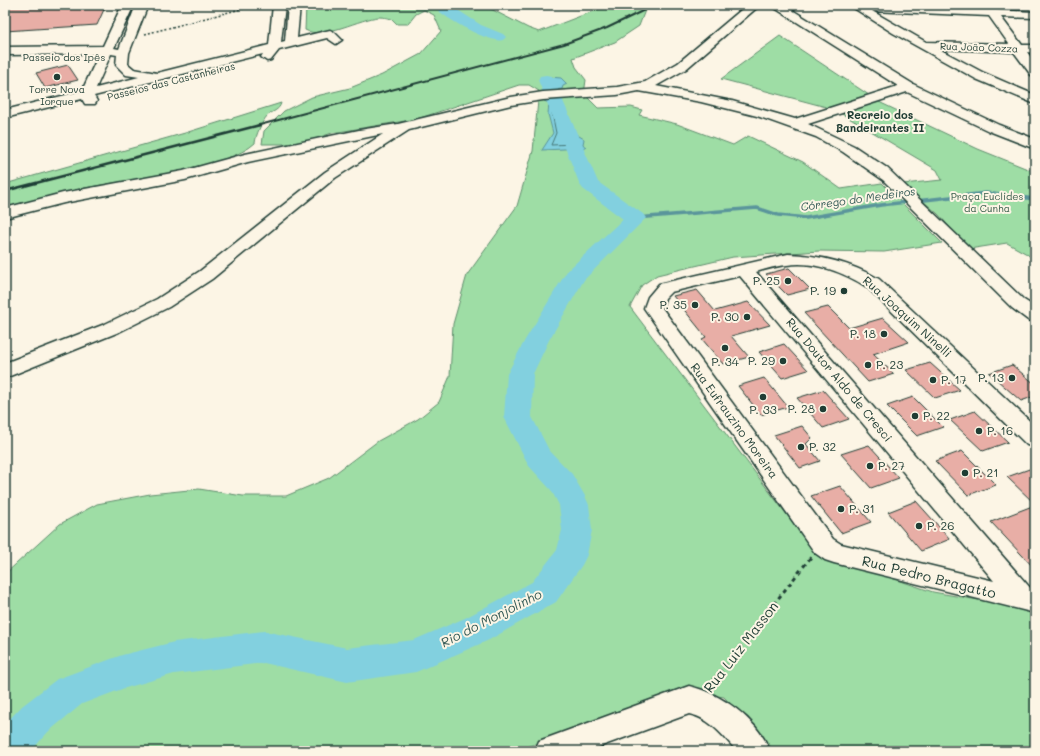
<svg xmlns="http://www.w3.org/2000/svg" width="1040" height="756" font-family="Mali,sans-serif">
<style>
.green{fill:#9edda5;stroke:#5e8d6c}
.water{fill:#82d0df;stroke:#5a959b}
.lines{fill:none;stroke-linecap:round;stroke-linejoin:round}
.shore{stroke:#477878;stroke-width:1}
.stream{stroke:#5a959b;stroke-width:3.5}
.river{fill:#82d0df;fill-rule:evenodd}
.building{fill:#e8aea6;stroke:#1f3d34}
.minor-casing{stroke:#1f3d34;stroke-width:3}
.path-far1{stroke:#1f3d34;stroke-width:1.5;stroke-dasharray:2 2;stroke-linecap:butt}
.path{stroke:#1f3d34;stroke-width:3;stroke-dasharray:4 4;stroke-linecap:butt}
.minor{fill:#fcf5e5;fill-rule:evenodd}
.rail-far1{stroke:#1f3d34;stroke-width:2}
.rail{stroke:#1f3d34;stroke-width:2.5}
.poi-dot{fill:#1f3d34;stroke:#fcf5e5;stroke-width:1.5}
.labels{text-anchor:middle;stroke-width:4;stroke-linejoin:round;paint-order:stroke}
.far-street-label{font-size:10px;fill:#1f3d34;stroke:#fcf5e5}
.far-poi-label{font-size:10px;fill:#1f3d34;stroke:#fcf5e5}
.far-park-label{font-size:10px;fill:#385d4b;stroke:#fcf5e5}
.far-neighbourhood-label{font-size:11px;font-weight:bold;fill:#1f3d34;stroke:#fcf5e5}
.far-water-label{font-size:11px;font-style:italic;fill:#335a56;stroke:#fcf5e5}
.poi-label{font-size:12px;fill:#1f3d34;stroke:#fcf5e5;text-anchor:start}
.street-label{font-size:12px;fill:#1f3d34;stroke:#fcf5e5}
.water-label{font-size:13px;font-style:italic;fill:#335a56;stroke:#fcf5e5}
.near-street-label{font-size:14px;fill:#1f3d34;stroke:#fcf5e5}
</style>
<rect width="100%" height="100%" fill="#fcf5e5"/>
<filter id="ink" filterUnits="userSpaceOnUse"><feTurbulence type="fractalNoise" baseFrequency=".025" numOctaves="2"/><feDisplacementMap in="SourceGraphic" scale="8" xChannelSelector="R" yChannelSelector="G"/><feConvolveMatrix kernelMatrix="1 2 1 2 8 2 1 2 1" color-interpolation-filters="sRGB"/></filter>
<g filter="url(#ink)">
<g class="green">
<path d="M 306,5 L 483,5 L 528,28 L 539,32 L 609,5 L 647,5 L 639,26 L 615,42 L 573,58 L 576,67 L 586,80 L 584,94 L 598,108 L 631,107 L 642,110 L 639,115 L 677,124 L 733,145 L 748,136 L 803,162 L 841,189 L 882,183 L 942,243 L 884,252 L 819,251 L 733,257 L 657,275 L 642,285 L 630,307 L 815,552 L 933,592 L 1035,610 L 1035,751 L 775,751 L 724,697 L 692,692 L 514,751 L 5,751 L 5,574 L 60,524 L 97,504 L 150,494 L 199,489 L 243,496 L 286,496 L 329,478 L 378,441 L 418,419 L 439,402 L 450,376 L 453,324 L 467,275 L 517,206 L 533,151 L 539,91 L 529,85 L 519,85 L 417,119 L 332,133 L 300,144 L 262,144 L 264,131 L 284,111 L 312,97 L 350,88 L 382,75 L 421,54 L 441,31 L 434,15 L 424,10 L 416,14 L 408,24 L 397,24 L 392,19 C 388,18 383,17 379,17 C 361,18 323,40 305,30 Z"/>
<path d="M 780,36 L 881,103 L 978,149 L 1035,172 L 1035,261 L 1027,254 L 1007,243 L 969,249 L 938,214 L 903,184 L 942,180 L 937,170 L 842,114 L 826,107 L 721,79 Z"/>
<path d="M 281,103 C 279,111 272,111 267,116 C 261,123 256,135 255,143 C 228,169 125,180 85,188 C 58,193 32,201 5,208 L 5,184 L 185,133 Z"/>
</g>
<g class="water">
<path d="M 549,77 L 561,78 L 567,84 L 563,86 L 562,89 L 554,90 L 542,79 Z"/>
<path d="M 557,95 L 562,100 L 560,103 L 563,105 L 561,109 L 569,130 L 584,139 L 583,144 L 586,148 L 542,150 L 553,133 L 548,114 L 549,103 L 544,101 L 548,96 Z"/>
</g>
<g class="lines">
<path class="shore" d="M 555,103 L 558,106 L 565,132 L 576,141 L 575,144 L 551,145 L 556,133 L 552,113 L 553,104 Z"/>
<path class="stream" d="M 636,218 L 757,208 L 778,215 L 806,218 L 881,205 L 986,193 L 1035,199"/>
<g class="river">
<path d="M 433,5 L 450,5 L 481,25 L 503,34 L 506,37 L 503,40 C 490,44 441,17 433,5 Z"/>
<path d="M 546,75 L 552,76 L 554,80 L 598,182 L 643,214 L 646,218 L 584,280 L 549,340 L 533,374 L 532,417 L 549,450 L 572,474 L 585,496 L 589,505 L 592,530 L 587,555 L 582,565 L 556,602 L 489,640 L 416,672 L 347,682 L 264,663 L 174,674 L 122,689 L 82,704 L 48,732 L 31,751 L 5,751 L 5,724 L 22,706 L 57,679 L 122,655 L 174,642 L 264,631 L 347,648 L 414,640 L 465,618 L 532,582 L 557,550 L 562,530 L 559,505 L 551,490 L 529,466 L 504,417 L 507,374 L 525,340 L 567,271 L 623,219 L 583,189 L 580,185 L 538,80 L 540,76 Z"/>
</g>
</g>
<g class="building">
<path d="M 5,5 L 106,5 L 97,25 L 5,31 Z"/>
<path d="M 68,65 L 78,80 L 45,88 L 36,73 Z"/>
<path d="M 789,268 L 810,289 L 787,295 L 766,274 Z"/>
<path d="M 697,290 L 715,311 L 748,302 L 770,325 L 731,336 L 749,357 L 723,364 L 702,339 L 706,337 L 673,296 Z"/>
<path d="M 828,307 L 849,328 L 883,318 L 909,342 L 873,354 L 894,374 L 868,382 L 804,313 Z"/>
<path d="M 784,344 L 808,370 L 782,378 L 759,352 Z"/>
<path d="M 930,363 L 960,390 L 935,398 L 906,370 Z"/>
<path d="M 1012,365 L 1035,384 L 1035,396 L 1021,401 L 989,373 Z"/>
<path d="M 764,378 L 788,407 L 761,415 L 738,386 Z"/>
<path d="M 823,390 L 849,419 L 823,428 L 797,398 Z"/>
<path d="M 913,397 L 943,427 L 917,436 L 887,406 Z"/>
<path d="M 975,411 L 1008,442 L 983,451 L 950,420 Z"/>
<path d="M 802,426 L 812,438 L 806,444 L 820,461 L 800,468 L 774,435 Z"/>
<path d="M 869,445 L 899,478 L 871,488 L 841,454 Z"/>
<path d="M 962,451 L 996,485 L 968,495 L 935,461 Z"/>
<path d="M 1035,467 L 1035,504 L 1007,477 Z"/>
<path d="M 840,486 L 871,522 L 841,533 L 811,496 Z"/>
<path d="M 916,501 L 950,539 L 921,551 L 888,512 Z"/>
<path d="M 1035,505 L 1035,569 L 991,522 Z"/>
</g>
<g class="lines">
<defs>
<g id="minor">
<path d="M 122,5 L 134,5 L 114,48 L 119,49 L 136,5 L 148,5 L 129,53 L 128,64 L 134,69 L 157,73 L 269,45 L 273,5 L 285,5 L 281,42 L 285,41 L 288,5 L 300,5 L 297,38 L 330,30 L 334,32 L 342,40 L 336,44 L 327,38 L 279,50 L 271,60 L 267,61 L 261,57 L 263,54 L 94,96 L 97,101 L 95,104 L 85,104 L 82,99 L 5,118 L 5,110 L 82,91 L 99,54 L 5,55 L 5,47 L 103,46 ZM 111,54 L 117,55 L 116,65 L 126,75 L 139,77 L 96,88 Z"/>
<path d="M 747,5 L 760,5 L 686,69 L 656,86 L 732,101 L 795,119 L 898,86 L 770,5 L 784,5 L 913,84 L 999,125 L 1035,139 L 1035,148 L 1030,147 L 989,131 L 907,92 L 808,124 L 854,146 L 887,168 L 1024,300 L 1035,307 L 1035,322 L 1028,320 L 1012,308 L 883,180 L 843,152 L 816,137 L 757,116 L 701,102 L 639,91 L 617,95 L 543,100 L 511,105 L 409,130 L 335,178 L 212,279 L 169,307 L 119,332 L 5,378 L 5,363 L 105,324 L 157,299 L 200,271 L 325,172 L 383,134 L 248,162 L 185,180 L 64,203 L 5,218 L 5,208 L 63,193 L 183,171 L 245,154 L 359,130 L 398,124 L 511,97 L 543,92 L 617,87 L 645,82 L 678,63 Z"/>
<path d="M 849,5 L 985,9 L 981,5 L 993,5 L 996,10 L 1035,12 L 1035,18 L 1001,17 L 1022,45 L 1035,45 L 1035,53 L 1027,52 L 1035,63 L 1035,76 L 1031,75 L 1014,52 L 939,49 L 984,73 L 1035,95 L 1035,104 L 976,79 L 893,33 ZM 872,11 L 989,16 L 1009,44 L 926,42 Z"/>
<path d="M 788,254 C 820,255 851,263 879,279 L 1035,426 L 1035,447 L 1027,445 L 867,287 C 845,273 813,260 787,265 C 776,266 766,269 756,272 L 1032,590 L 1035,591 L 1035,613 L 834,563 L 825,560 L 815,553 L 644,308 L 648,297 L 659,284 ZM 740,276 L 994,581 L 841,544 L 833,539 L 662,308 L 665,298 L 671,292 Z"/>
<path d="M 689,686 C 721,693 758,720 770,751 L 737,751 C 723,736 710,718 689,714 L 588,751 L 535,751 L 539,741 Z"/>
</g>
</defs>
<use href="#minor" class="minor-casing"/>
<path class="path-far1" d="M 145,34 L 256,5"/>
<path class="path" d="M 709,686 L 811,557"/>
<use href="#minor" class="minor"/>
<path class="rail-far1" d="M 256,126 L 564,44 L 607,28 L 655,5"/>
<path class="rail" d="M 5,191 L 260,125"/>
</g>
</g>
<g class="poi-dot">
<circle cx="57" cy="77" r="4"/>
<circle cx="788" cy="281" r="4"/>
<circle cx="844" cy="291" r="4"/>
<circle cx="695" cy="305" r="4"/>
<circle cx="747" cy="317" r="4"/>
<circle cx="884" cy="334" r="4"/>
<circle cx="725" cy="348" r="4"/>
<circle cx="783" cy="361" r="4"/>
<circle cx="868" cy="365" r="4"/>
<circle cx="1012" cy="378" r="4"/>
<circle cx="933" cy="380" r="4"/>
<circle cx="763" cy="397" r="4"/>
<circle cx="823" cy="409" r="4"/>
<circle cx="915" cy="416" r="4"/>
<circle cx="979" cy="431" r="4"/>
<circle cx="801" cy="447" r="4"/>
<circle cx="870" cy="466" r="4"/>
<circle cx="965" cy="473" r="4"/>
<circle cx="841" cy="509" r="4"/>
<circle cx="919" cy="526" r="4"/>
</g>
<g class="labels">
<g class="far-street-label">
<text transform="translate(979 47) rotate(2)" y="4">Rua João Cozza</text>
<text x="64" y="61">Passeio dos Ipês</text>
<text transform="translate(171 81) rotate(-14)" y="4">Passeios das Castanheiras</text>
</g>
<g class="far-poi-label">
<text x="57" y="93">Torre Nova<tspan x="57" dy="12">Iorque</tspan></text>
</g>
<g class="far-park-label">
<text x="987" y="200">Praça Euclides<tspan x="987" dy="12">da Cunha</tspan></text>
</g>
<g class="far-neighbourhood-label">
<text x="880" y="119">Recreio dos<tspan x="880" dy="13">Bandeirantes II</tspan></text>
</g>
<g class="far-water-label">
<text transform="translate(858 199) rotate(-8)" y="4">Córrego do Medeiros</text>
</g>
<g class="poi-label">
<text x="780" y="285" text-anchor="end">P. 25</text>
<text x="836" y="295" text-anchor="end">P. 19</text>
<text x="687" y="309" text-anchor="end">P. 35</text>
<text x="739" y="321" text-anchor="end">P. 30</text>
<text x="876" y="338" text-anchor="end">P. 18</text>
<text x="775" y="365" text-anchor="end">P. 29</text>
<text x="725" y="366" text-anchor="middle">P. 34</text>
<text x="876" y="369">P. 23</text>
<text x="1004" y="382" text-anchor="end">P. 13</text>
<text x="941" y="384">P. 17</text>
<text x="815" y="413" text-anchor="end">P. 28</text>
<text x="763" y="414" text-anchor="middle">P. 33</text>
<text x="923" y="420">P. 22</text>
<text x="987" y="435">P. 16</text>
<text x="809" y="451">P. 32</text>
<text x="878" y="470">P. 27</text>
<text x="973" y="477">P. 21</text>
<text x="849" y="513">P. 31</text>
<text x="927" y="530">P. 26</text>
</g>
<g class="street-label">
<text transform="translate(907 317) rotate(42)" y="4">Rua Joaquim Ninelli</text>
<text transform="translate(839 380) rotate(50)" y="4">Rua Doutor Aldo de Cresci</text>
<text transform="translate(734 421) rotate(54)" y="4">Rua Eufrauzino Moreira</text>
</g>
<g class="water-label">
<text transform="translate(491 618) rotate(-27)" y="5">Rio do Monjolinho</text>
</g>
<g class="near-street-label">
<text transform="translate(929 577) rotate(14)" y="5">Rua Pedro Bragatto</text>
<text transform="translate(741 647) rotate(-52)" y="5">Rua Luiz Masson</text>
</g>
</g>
<rect width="1040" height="756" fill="none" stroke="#fcf5e5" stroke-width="20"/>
<rect x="10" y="10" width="1020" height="736" fill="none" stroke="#1f3d34" stroke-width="1.5" filter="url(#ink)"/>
</svg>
